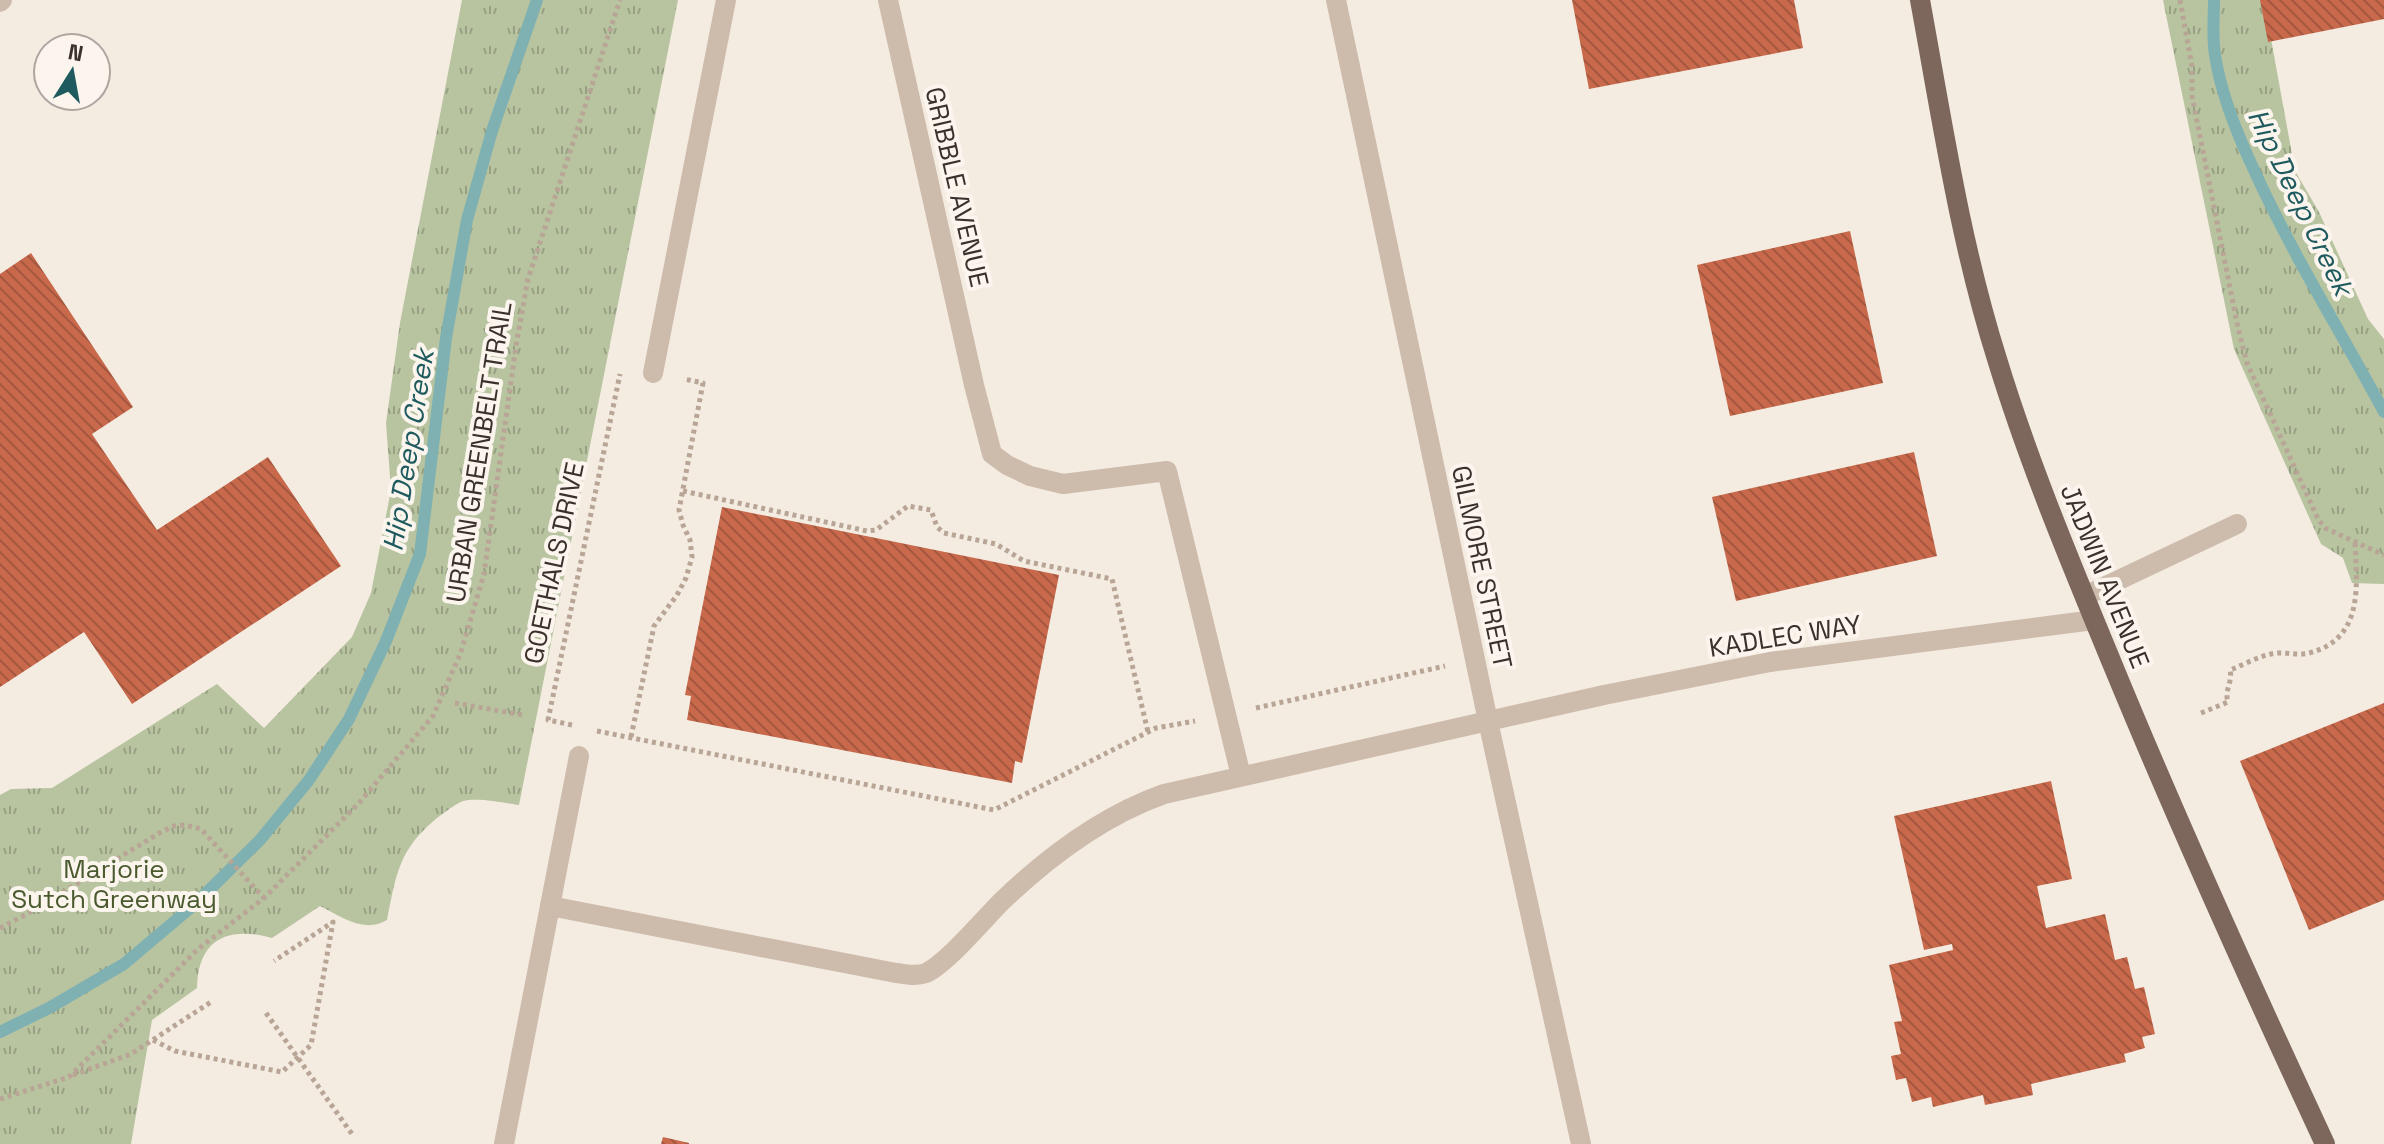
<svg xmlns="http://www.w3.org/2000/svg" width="2384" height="1144" font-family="'Space Grotesk',sans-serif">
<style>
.grass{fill:url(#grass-tufts)}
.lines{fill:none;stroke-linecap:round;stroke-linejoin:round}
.stream{stroke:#7fb0b2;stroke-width:12}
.building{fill:url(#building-back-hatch)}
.path{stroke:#b9a596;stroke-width:5;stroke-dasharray:4 4;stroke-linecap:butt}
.minor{stroke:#cdbbac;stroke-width:20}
.major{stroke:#7d675c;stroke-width:20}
.labels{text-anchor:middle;stroke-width:8;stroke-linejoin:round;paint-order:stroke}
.street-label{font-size:26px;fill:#3b302b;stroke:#fbf5ee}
.park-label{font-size:26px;fill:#4a5a2e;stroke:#fbf5ee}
.water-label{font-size:28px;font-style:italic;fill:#1f5a5e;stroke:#fbf5ee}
</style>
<defs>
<pattern id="grass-tufts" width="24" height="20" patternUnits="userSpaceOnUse" patternTransform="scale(2)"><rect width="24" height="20" fill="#b8c4a0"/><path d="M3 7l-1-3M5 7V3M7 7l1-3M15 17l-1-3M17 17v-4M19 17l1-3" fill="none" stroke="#97a083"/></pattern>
<pattern id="building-back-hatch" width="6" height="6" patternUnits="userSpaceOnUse" patternTransform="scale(2)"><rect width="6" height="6" fill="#c8694b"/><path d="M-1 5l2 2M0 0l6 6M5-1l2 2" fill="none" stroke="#a4573f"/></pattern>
</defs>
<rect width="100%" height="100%" fill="#f4ebe1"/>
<g class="grass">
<path d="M 462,0 L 678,0 L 519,805 C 505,803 477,797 463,801 C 455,804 444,813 437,818 C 399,849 396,874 387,920 C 364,934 340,916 320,906 L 272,938 C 229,926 198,938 197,988 L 152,1020 L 131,1144 L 0,1144 L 0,795 L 11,789 L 52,788 L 217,684 L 264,728 L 352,637 L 371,593 L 391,490 L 386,423 L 400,323 Z"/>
<path d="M 2163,0 L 2264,0 L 2295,171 L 2319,212 L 2368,319 L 2384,339 L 2384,584 L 2352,583 L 2343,558 L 2321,544 L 2234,349 Z"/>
</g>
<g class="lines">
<g class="stream">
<path d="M 2214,0 C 2214,18 2212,37 2215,55 C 2221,95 2237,134 2254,170 C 2292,254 2341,332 2384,412"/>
<path d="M 0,1032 L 49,1008 L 124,964 L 195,904 L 260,840 L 309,780 L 349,719 L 386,641 L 420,554 L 446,338 L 467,220 L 492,131 L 537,0"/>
</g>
</g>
<g class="building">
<path d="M 1572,0 L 1794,0 L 1803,48 L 1589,89 Z"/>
<path d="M 2260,0 L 2384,0 L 2384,19 L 2268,42 Z"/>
<path d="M 1850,231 L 1883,383 L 1730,416 L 1697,265 Z"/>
<path d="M 31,253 L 133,407 L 92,434 L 157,530 L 268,457 L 341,566 L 132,704 L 84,632 L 0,687 L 0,274 Z"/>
<path d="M 1914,452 L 1937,556 L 1736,601 L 1712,497 Z"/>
<path d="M 722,507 L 1059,575 L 1022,763 L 1015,761 L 1012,783 L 687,720 L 691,696 L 685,695 Z"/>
<path d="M 2384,703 L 2384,900 L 2309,930 L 2240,761 Z"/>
<path d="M 2051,781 L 2072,879 L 2037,886 L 2046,928 L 2105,914 L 2115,960 L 2127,957 L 2135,989 L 2144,987 L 2155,1034 L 2142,1037 L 2145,1048 L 2124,1054 L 2126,1062 L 2031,1084 L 2033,1095 L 1985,1105 L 1983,1095 L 1933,1107 L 1931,1097 L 1912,1102 L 1906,1078 L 1896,1080 L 1891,1056 L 1901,1054 L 1894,1022 L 1902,1021 L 1889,965 L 1953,950 L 1952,944 L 1924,950 L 1894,816 Z"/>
<path d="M 663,1137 L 689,1143 L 689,1144 L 661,1144 Z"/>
</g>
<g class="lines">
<g class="path">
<path d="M 2180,0 L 2192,66 L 2192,96 L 2238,328 L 2247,363 L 2318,519 L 2325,528 L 2384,555"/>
<path d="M 683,491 L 867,531 L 876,530 L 908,506 L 931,510 L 937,527 L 944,533 L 996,544 L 1024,561 L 1112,579 L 1148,732"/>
<path d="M 455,703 L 523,715"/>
<path d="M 1256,708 L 1445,666"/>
<path d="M 2201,713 L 2228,702 C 2224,690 2233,682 2230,670 C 2243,665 2257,657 2271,654 C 2283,651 2297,656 2309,653 C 2364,639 2357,586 2355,542"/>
<path d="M 572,725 L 548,720 L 620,374"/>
<path d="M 597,731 L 994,810 L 1156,728 L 1195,721"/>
<path d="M 631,737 L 654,626 L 677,595 L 686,578 L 692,557 L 690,540 L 683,525 L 679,510 L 703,383 L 684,379"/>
<path d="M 0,928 L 27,914 L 161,832 L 174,826 L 185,825 L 201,829 L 264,898"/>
<path d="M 266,1013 L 352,1134"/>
<path d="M 153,1040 L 175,1051 L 282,1072 L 311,1045 L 333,922 L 274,961"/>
<path d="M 73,1075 L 131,1054 L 211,1002"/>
<path d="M 0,1099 L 69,1077 L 197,950 L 264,898 L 358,804 L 433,716 L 461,652 L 484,574 L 516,346 L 528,279 L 620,0"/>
</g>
<g class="minor">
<path d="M 888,0 L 974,385 L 992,454 L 1007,465 L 1030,476 L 1063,484 L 1167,471 L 1241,776"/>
<path d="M 1336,0 L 1488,721 L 1581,1144"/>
<path d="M 0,2 L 2,0"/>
<path d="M 653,373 L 726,0"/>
<path d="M 2085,596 L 2237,524"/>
<path d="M 550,906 L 896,973 C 906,974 916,977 926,973 C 947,963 983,920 1002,901 C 1049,856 1102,816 1164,794 L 1604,695 L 1770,662 L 2094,620"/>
<path d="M 504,1144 L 579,756"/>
</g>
<path class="major" d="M 1920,0 C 1942,120 1960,242 1997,359 C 2029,464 2072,566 2114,668 C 2180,828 2252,987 2325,1144"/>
</g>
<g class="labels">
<g class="street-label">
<text transform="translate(957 187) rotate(77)" y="9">GRIBBLE AVENUE</text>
<text transform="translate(479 452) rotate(-81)" y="9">URBAN GREENBELT TRAIL</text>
<text transform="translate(554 563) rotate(-78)" y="9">GOETHALS DRIVE</text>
<text transform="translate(1482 567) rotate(78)" y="9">GILMORE STREET</text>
<text transform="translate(2105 576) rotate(68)" y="9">JADWIN AVENUE</text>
<text transform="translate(1785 636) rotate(-9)" y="9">KADLEC WAY</text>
</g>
<g class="park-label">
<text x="114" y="878">Marjorie<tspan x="114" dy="30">Sutch Greenway</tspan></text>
</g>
<g class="water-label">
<text transform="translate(2301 202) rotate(64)" y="10">Hip Deep Creek</text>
<text transform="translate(408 450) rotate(-81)" y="10">Hip Deep Creek</text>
</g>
</g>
<g transform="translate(72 72) rotate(11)"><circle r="38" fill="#fbf5ee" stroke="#aea6a0" stroke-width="2"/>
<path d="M0-6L14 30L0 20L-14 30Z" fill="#1f5a5e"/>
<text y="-12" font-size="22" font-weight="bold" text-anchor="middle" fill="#3b302b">N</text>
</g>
</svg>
